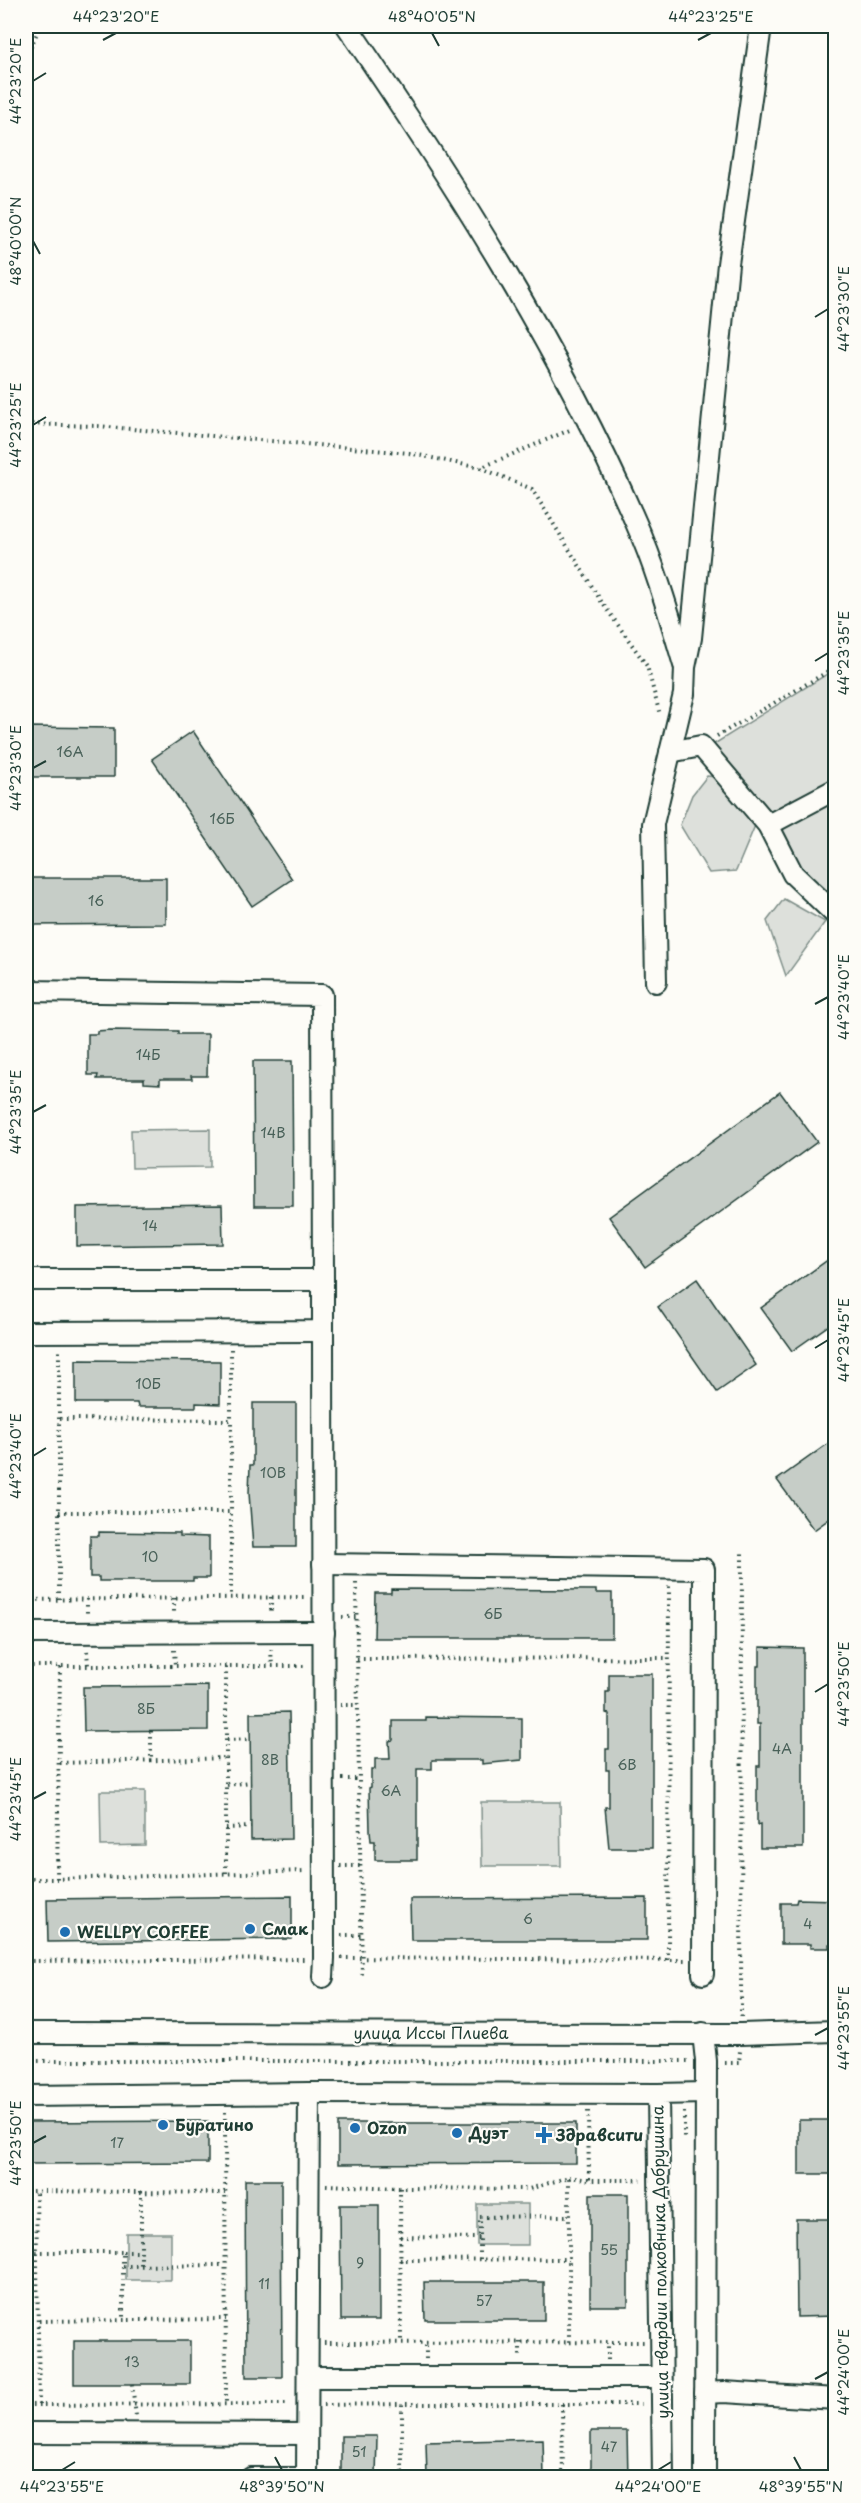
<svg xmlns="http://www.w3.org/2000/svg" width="861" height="2503" font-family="'Playpen Sans',sans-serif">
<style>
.green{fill:#dde0db;stroke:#7e8e88;stroke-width:1.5}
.building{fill:#c6cdc7;stroke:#1f3d34;stroke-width:1.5}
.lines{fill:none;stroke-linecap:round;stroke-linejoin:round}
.minor-casing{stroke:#1f3d34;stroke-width:24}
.path{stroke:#1f3d34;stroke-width:4;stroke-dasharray:1.5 4.5;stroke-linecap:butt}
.minor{stroke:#fdfcf7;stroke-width:20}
.ticks{fill:none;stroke:#1f3d34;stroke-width:2}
.poi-dot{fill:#1f6fb2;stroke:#fdfcf7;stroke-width:2}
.labels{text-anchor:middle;stroke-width:4.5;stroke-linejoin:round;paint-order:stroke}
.number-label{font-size:14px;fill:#496159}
.poi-label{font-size:16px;font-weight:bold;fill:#1f3d34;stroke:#fdfcf7;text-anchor:start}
.street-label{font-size:16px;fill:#1f3d34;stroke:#fdfcf7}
.neatline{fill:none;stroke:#1f3d34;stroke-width:2}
.ticks-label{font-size:15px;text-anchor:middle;fill:#1f3d34}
</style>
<rect width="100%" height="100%" fill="#fdfcf7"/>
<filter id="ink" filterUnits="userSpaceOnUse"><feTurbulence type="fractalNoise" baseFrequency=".0167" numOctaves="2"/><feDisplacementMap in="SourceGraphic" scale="12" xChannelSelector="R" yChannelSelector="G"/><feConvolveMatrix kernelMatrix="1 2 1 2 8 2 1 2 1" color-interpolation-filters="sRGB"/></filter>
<g filter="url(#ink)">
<g class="green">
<path d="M 835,669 L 835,902 L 796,863 L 711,746 Z"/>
<path d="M 707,776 L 725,778 L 756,823 L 736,871 L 709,873 L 680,825 L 692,795 Z"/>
<path d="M 784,899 L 825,922 L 786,976 L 767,921 Z"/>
<path d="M 210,1129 L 210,1167 L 132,1168 L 131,1130 Z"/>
<path d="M 100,1791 L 145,1791 L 145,1845 L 101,1846 Z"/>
<path d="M 481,1802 L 560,1802 L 561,1866 L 482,1866 Z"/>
<rect x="477" y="2204" width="51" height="41"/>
<rect x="126" y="2233" width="45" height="47"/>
</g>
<g class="building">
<path d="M 26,727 L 114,728 L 114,777 L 26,777 Z"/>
<path d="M 193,731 L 292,879 L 252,906 L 152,759 Z"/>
<path d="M 26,878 L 166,878 L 166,924 L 26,925 Z"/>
<path d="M 110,1030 L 178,1031 L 178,1034 L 208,1034 L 207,1076 L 191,1076 L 192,1079 L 160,1079 L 160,1084 L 144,1083 L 144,1079 L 97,1079 L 98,1075 L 88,1075 L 88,1034 L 97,1034 L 97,1031 Z"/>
<path d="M 253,1061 L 292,1061 L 293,1206 L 254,1206 Z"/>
<path d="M 780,1092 L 817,1142 L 645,1267 L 609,1217 Z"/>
<path d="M 222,1205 L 223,1244 L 77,1246 L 77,1207 Z"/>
<path d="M 836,1254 L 836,1320 L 792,1351 L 761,1308 Z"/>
<path d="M 697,1279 L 756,1365 L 717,1392 L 658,1307 Z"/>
<path d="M 76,1360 L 220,1361 L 220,1404 L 196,1403 L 196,1407 L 138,1407 L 137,1403 L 76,1403 Z"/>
<path d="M 253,1403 L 296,1403 L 296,1547 L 253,1547 L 249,1493 L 250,1465 L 253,1465 Z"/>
<path d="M 836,1438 L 836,1514 L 814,1530 L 777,1480 Z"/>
<path d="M 99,1532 L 180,1533 L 180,1536 L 209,1537 L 209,1578 L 193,1578 L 193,1581 L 99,1581 L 99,1577 L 90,1577 L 90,1536 L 99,1536 Z"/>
<path d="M 391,1589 L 596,1590 L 596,1593 L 612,1593 L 612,1638 L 374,1638 L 375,1593 L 391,1593 Z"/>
<path d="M 760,1647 L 803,1648 L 803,1848 L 760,1848 L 760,1824 L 757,1825 L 757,1766 L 760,1766 L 760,1724 L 757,1724 L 757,1666 L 760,1666 Z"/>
<path d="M 609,1674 L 652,1674 L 652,1848 L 609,1848 L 605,1807 L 609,1807 L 609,1770 L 606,1770 L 606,1749 L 609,1749 L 609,1714 L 606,1713 L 606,1692 L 609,1692 Z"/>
<path d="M 208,1686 L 208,1730 L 84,1731 L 83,1687 Z"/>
<path d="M 289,1712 L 291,1839 L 251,1840 L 250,1713 Z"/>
<path d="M 426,1717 L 522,1718 L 522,1760 L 482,1764 L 482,1760 L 432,1760 L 432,1769 L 417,1769 L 417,1860 L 375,1860 L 375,1841 L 371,1841 L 370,1830 L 369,1788 L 371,1787 L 371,1769 L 375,1769 L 375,1759 L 390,1759 L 389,1741 L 393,1740 L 393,1721 L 426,1721 Z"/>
<path d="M 292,1896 L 292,1939 L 48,1942 L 47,1899 Z"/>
<path d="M 647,1898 L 647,1940 L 411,1940 L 410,1899 Z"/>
<path d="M 797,1899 L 836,1900 L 836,1944 L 829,1944 L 829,1948 L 810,1948 L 810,1944 L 781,1944 L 781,1903 L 796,1903 Z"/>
<rect x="799" y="2120" width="37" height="54"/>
<path d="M 208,2121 L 208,2163 L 26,2164 L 26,2122 Z"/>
<path d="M 338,2123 L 576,2123 L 576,2163 L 338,2164 Z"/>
<path d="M 245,2180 L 281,2180 L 282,2377 L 246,2377 Z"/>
<rect x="590" y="2194" width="38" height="112"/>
<path d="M 340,2205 L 379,2205 L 379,2320 L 341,2320 Z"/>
<path d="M 796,2219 L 836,2219 L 836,2316 L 797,2317 Z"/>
<path d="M 424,2282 L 544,2282 L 544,2320 L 425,2320 Z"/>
<rect x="74" y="2341" width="116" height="43"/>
<path d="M 591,2431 L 627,2431 L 628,2478 L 591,2478 Z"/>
<path d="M 341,2436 L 377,2436 L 376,2478 L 341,2478 Z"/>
<path d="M 543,2439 L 544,2478 L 427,2478 L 426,2442 Z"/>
</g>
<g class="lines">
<defs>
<g id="minor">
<path d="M 347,26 C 455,184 559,347 636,523 C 656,568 670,618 684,665"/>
<path d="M 670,752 L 701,746 L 768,825 L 793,874 L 836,915"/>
<path d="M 768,825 L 836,789"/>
<path d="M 656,982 L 653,824 L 684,694 L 685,667 L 691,638 L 728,264 L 761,26"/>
<path d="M 26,991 L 322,995 L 323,1280"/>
<path d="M 26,1280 L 323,1280 L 323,1331 L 26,1332"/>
<path d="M 323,1564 L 704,1569 L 703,1974"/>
<path d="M 26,1633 L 324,1632"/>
<path d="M 323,1977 L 324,1958 L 323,1331"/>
<path d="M 26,2033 L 741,2034 L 836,2031"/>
<path d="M 703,2033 L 706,2061 L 705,2478"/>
<path d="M 26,2096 L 309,2093 L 658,2094"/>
<path d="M 308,2377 L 660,2377"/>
<path d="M 705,2393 L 724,2392 L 836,2399"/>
<path d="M 26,2433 L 307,2434"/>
<path d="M 307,2477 L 309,2093"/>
<path d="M 251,2478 L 307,2478"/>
<path d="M 663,2478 L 658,2094 L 705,2093"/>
</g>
</defs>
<use href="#minor" class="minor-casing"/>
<g class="path">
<path d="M 26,58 L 40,26"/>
<path d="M 26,424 L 97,426 L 409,453 L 480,468 L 572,429"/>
<path d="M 481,468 L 532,489 L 601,601 L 647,666 L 660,715"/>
<path d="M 717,736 L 836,667"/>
<path d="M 231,1349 L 231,1420"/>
<path d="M 60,1419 L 231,1420 L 231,1512"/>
<path d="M 59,1512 L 231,1512 L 231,1598"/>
<path d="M 356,1583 L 362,1977"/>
<path d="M 271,1597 L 271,1615"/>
<path d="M 174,1598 L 174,1616"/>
<path d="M 59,1599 L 59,1348"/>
<path d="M 87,1599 L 87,1616"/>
<path d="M 26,1600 L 307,1597"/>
<path d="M 342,1617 L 356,1617"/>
<path d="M 271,1649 L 272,1667"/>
<path d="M 174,1650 L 175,1666"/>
<path d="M 87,1651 L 88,1665"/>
<path d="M 357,1659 L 669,1658"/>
<path d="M 26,1666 L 306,1666"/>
<path d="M 60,1667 L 57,1879 L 306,1871"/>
<path d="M 340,1705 L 357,1705"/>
<path d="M 151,1731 L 151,1760"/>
<path d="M 227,1740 L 250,1739"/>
<path d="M 60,1763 L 227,1758"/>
<path d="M 342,1779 L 359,1779"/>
<path d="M 227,1785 L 251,1782"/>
<path d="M 226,1828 L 251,1827"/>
<path d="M 340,1866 L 360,1866"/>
<path d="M 226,1873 L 226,1667"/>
<path d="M 26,1879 L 57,1879"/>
<path d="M 341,1935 L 361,1935"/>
<path d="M 341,1958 L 685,1960"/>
<path d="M 668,1960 L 669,1586"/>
<path d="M 26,1961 L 307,1959"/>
<path d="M 741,2017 L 742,1553"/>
<path d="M 26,2061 L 688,2061"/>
<path d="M 725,2063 L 739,2063 L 740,2051"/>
<path d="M 588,2111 L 589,2180"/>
<path d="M 225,2112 L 226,2404"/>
<path d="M 684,2112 L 684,2138"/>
<path d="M 569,2177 L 589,2180 L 641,2180"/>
<path d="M 326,2185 L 400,2188 L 529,2189 L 569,2177 L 569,2342"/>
<path d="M 400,2188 L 401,2342"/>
<path d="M 26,2191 L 36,2191"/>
<path d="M 141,2191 L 141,2266"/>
<path d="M 400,2237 L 480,2238"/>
<path d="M 36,2252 L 123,2252 L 123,2320"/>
<path d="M 123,2252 L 141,2252"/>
<path d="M 480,2259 L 480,2217 L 569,2216"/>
<path d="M 400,2260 L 569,2259"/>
<path d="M 123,2266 L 224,2265"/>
<path d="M 39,2321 L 226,2319"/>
<path d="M 520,2342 L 520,2358"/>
<path d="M 324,2343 L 644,2342"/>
<path d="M 426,2359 L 426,2342"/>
<path d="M 608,2360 L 608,2342"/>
<path d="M 132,2384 L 136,2416"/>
<path d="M 562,2404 L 563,2478"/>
<path d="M 26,2405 L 290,2404"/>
<path d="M 39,2405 L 36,2191 L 225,2193"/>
<path d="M 324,2405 L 402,2404"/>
<path d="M 402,2478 L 402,2404 L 645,2404"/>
</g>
<use href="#minor" class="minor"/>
</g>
</g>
<path class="ticks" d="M 432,33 L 439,46M 103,40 L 116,33M 698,40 L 711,33M 33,81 L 46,73M 33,241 L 40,254M 815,317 L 828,309M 33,425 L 46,417M 815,661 L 828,653M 33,768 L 46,761M 815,1004 L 828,997M 33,1112 L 46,1105M 815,1348 L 828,1340M 33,1456 L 46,1448M 815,1692 L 828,1684M 33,1799 L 46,1792M 815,2035 L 828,2028M 33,2143 L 46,2136M 815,2379 L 828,2372M 275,2457 L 282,2470M 794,2457 L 801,2470M 62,2470 L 75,2462M 658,2470 L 671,2462"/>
<g class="poi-dot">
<circle cx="250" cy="1929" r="6"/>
<circle cx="65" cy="1932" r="6"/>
<circle cx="163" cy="2125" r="6"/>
<circle cx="355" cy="2128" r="6"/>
<circle cx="457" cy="2133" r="6"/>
<path d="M541 2126h6v6h6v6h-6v6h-6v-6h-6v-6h6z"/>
</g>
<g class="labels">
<g class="number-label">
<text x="70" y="757">16А</text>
<text x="222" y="824">16Б</text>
<text x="96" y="906">16</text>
<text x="148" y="1060">14Б</text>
<text x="273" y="1138">14В</text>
<text x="150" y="1231">14</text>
<text x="148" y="1389">10Б</text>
<text x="273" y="1478">10В</text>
<text x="150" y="1562">10</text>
<text x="493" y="1619">6Б</text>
<text x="146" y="1714">8Б</text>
<text x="782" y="1754">4А</text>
<text x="270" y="1765">8В</text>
<text x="627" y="1770">6В</text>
<text x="391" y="1796">6А</text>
<text x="528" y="1924">6</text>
<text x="808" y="1929">4</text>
<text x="117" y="2148">17</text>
<text x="609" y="2255">55</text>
<text x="360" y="2268">9</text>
<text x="264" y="2289">11</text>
<text x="484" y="2306">57</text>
<text x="132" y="2367">13</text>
<text x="609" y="2452">47</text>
<text x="359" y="2457">51</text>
</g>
<g class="poi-label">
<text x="262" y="1935">Смак</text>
<text x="77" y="1938">WELLPY COFFEE</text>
<text x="175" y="2131">Буратино</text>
<text x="367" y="2134">Ozon</text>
<text x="469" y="2139">Дуэт</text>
<text x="556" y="2141">Здравсити</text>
</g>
<g class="street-label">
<text x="431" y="2039">улица Иссы Плиева</text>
<text transform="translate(660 2262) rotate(-91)" y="6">улица гвардии полковника Добрушина</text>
</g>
</g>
<rect width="861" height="2503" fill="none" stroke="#fdfcf7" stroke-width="66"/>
<rect x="33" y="33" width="795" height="2437" class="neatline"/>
<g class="ticks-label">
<text x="116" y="22">44°23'20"E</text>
<text x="432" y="22">48°40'05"N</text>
<text x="711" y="22">44°23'25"E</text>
<text transform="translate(16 81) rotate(-90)" y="5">44°23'20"E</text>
<text transform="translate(16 241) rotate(-90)" y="5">48°40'00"N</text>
<text transform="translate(844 309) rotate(-90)" y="5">44°23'30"E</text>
<text transform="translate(16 425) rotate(-90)" y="5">44°23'25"E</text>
<text transform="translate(844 653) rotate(-90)" y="5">44°23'35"E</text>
<text transform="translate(16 768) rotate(-90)" y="5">44°23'30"E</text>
<text transform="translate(844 997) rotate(-90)" y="5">44°23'40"E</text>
<text transform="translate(16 1112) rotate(-90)" y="5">44°23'35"E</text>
<text transform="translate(844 1340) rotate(-90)" y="5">44°23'45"E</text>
<text transform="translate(16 1456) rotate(-90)" y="5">44°23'40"E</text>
<text transform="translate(844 1684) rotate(-90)" y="5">44°23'50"E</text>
<text transform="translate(16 1799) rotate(-90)" y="5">44°23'45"E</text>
<text transform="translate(844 2028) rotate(-90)" y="5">44°23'55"E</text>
<text transform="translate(16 2143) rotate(-90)" y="5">44°23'50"E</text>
<text transform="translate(844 2372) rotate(-90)" y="5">44°24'00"E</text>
<text x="62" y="2492">44°23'55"E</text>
<text x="282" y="2492">48°39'50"N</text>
<text x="658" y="2492">44°24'00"E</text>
<text x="801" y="2492">48°39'55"N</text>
</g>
</svg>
